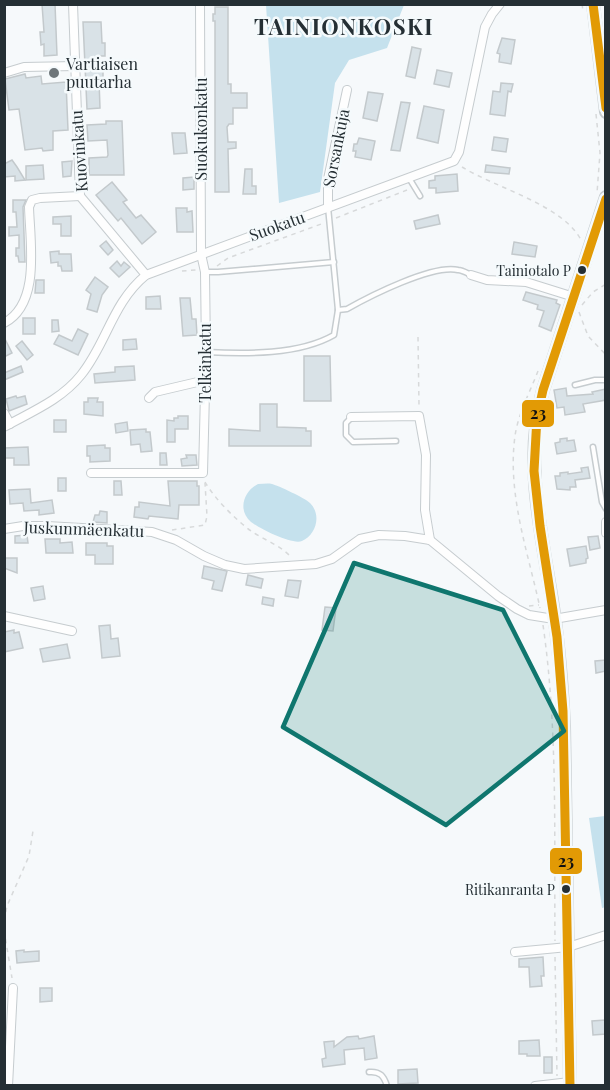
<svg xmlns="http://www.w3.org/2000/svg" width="610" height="1090" font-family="'Playfair Display',serif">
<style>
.green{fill:#c5e1ed}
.building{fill:#d9e2e7;stroke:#c3c9cc;stroke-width:1.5}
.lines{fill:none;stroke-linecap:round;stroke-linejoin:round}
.service-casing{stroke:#c6cccf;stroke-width:7}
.minor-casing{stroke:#c6cccf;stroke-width:10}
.tertiary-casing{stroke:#c6cccf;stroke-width:14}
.path{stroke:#d7d9da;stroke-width:1.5;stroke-dasharray:4.5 4.5;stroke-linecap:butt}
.service{stroke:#fefefe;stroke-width:4}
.minor{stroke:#fefefe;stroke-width:8}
.tertiary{stroke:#fefefe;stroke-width:10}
.bus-1-casing{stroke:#f5fafc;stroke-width:14}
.bus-1{stroke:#e29a05;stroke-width:9}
.marked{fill:#0f766e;fill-opacity:0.2;stroke:#0f766e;stroke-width:4.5;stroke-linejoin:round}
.poi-dot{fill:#6e767a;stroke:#f5fafc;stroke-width:2}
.bus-dot{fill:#252f34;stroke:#f5fafc;stroke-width:2}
.labels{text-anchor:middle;stroke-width:5;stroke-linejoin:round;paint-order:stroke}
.bus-label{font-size:14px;fill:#252f34;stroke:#f5fafc;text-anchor:end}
.poi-label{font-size:16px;fill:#252f34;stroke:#f5fafc;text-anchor:start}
.street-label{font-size:16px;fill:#252f34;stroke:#f5fafc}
.district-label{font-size:22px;font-weight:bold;letter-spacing:1.5px;fill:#252f34;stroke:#f5fafc}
.line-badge{stroke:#f5fafc;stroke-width:2}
.pale-badge-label{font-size:16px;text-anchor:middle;font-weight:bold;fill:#111}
</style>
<rect width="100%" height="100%" fill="#f6f9fb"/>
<g class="green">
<path d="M 266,5 L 404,5 L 387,48 L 349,60 L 335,83 L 320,192 L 279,203 Z"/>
<path d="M 258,484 C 263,484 268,483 272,484 C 279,486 305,498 310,503 C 322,515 316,535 302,541 C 292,545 260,529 251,522 C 237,510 244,491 258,484 Z"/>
<path d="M 605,816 L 606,907 L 602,908 L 589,818 Z"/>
</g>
<g class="building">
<path d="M 42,4 L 55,4 L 57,55 L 44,56 L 44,44 L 41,45 L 40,32 L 44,32 Z"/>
<path d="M 215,7 L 228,7 L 228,84 L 231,84 L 231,93 L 247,93 L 247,108 L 233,108 L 233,124 L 229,124 L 227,127 L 228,142 L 236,142 L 236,148 L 228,149 L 229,192 L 215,192 L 215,21 L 213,21 L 213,14 L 215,14 Z"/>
<path d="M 83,22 L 101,22 L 102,43 L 105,43 L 105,56 L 98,56 L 98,70 L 103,70 L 103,80 L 99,80 L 100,108 L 87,109 Z"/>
<path d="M 502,38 L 515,40 L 511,64 L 499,62 L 500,54 L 497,53 Z"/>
<path d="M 412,47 L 421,49 L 415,78 L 406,76 Z"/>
<path d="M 437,70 L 452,73 L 449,87 L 434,84 Z"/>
<path d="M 25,74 L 26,78 L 41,76 L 42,84 L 66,82 L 68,130 L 53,131 L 53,150 L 43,151 L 42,148 L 25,150 L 19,109 L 9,110 L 5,79 Z"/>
<path d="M 501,83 L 513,84 L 511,92 L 508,91 L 505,116 L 490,114 L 493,91 L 500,92 Z"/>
<path d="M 368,92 L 383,94 L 377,121 L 363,118 Z"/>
<path d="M 401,102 L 410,103 L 400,151 L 391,150 Z"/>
<path d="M 424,106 L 444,110 L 438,143 L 417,138 Z"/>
<path d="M 106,121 L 122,121 L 124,175 L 89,175 L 89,158 L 107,157 L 108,155 L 107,140 L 88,141 L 87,125 L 106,124 Z"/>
<path d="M 172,133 L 185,133 L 187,153 L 174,154 Z"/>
<path d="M 494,137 L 508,139 L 506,152 L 492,150 Z"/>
<path d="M 359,138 L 375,141 L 371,160 L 355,157 L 356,151 L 353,151 L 354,144 L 357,144 Z"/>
<path d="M 12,160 L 17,167 L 25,180 L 15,181 L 15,176 L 4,177 L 4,164 Z"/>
<path d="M 72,161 L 71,176 L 63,177 L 62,162 Z"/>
<path d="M 43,165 L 44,179 L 26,180 L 26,166 Z"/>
<path d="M 486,165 L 510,168 L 509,174 L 485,172 Z"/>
<path d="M 245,169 L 252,169 L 252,186 L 256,186 L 256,194 L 243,194 Z"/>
<path d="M 457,174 L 458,191 L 436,193 L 436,188 L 429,188 L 429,181 L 435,180 L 435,176 Z"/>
<path d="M 194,177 L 194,189 L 183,190 L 183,178 Z"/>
<path d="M 112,182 L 127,200 L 123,202 L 136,218 L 141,215 L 156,232 L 142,244 L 121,218 L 118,221 L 96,195 Z"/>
<path d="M 13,200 L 26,200 L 23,207 L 25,262 L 19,262 L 18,256 L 16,256 L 16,248 L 19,248 L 19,235 L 9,236 L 9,227 L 17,227 L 16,212 L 13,212 Z"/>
<path d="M 176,208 L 187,208 L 187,212 L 192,211 L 193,232 L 177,232 Z"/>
<path d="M 438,215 L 440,224 L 416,229 L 414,221 Z"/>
<path d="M 71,216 L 71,236 L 61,236 L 61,224 L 53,224 L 53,217 Z"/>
<path d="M 106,241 L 113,250 L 108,255 L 100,246 Z"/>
<path d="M 514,242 L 537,246 L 535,257 L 512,254 Z"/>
<path d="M 59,251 L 59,254 L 71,254 L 72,271 L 62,271 L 61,266 L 58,266 L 58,262 L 51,263 L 50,252 Z"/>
<path d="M 117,261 L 121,266 L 124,262 L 130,267 L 119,277 L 110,268 Z"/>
<path d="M 95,277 L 108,287 L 102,295 L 97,312 L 87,309 L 91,294 L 86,290 Z"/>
<path d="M 36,280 L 44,280 L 44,293 L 35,293 Z"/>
<path d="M 526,292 L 557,300 L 556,303 L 560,305 L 551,331 L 539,326 L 544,311 L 537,309 L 538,305 L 523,300 Z"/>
<path d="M 160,296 L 161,309 L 146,309 L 146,297 Z"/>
<path d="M 180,298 L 190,298 L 192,319 L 196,319 L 197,335 L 183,336 Z"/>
<rect x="23" y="318" width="12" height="16"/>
<path d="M 52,320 L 58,320 L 59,331 L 52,332 Z"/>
<path d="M 78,329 L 88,334 L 78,355 L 54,344 L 59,335 L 72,341 Z"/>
<path d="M 4,337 L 12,353 L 4,357 Z"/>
<path d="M 136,339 L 137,349 L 123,350 L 123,340 Z"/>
<path d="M 22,341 L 33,355 L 27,360 L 16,346 Z"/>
<path d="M 304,356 L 330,356 L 331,401 L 304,401 Z"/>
<path d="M 21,366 L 23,372 L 4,380 L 4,373 Z"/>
<path d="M 134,366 L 135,380 L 95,383 L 94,374 L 115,372 L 115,367 Z"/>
<path d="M 566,388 L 567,396 L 593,394 L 592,392 L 606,389 L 606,400 L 583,404 L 585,412 L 565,415 L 564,407 L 557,408 L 554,390 Z"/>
<path d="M 16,396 L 17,398 L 25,396 L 27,404 L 9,411 L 6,399 Z"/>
<path d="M 88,398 L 98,398 L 97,402 L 103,402 L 103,416 L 84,414 L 84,402 L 88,402 Z"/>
<path d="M 260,404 L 277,404 L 277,427 L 306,428 L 306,431 L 311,431 L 311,446 L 229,446 L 229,429 L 260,431 Z"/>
<path d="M 178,416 L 188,416 L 188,429 L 175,429 L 175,442 L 167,442 L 167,420 L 174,421 L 174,418 L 178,418 Z"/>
<rect x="54" y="420" width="12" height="12"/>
<path d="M 127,422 L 128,431 L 116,433 L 115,424 Z"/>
<path d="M 146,429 L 146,432 L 150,432 L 152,451 L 141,452 L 140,444 L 131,445 L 130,430 Z"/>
<path d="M 567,438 L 567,441 L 574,440 L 576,451 L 557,454 L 555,443 L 560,442 L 560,439 Z"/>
<path d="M 105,445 L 105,448 L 110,448 L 110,461 L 90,462 L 90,456 L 87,456 L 87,446 Z"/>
<path d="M 28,447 L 29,465 L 14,465 L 14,458 L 4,458 L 4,448 Z"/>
<path d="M 160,453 L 166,453 L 167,465 L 160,465 Z"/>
<path d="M 186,455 L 196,455 L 197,465 L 182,466 L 181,459 L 187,458 Z"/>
<path d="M 588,467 L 590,478 L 575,480 L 576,487 L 570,487 L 570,490 L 557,489 L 555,476 L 560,476 L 560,473 L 568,472 L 568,474 L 582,472 L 581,468 Z"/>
<rect x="58" y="478" width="8" height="13"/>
<path d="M 114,481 L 121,481 L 122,495 L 114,495 Z"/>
<path d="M 168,481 L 197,481 L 197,486 L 199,486 L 199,505 L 179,505 L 178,519 L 149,516 L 148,519 L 134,517 L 135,507 L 139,507 L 139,502 L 170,506 Z"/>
<path d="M 30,489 L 31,503 L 52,500 L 54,513 L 39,515 L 39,510 L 24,511 L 23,503 L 10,504 L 9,490 Z"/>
<path d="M 100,511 L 107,512 L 107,523 L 93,522 L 95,515 L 99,515 Z"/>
<path d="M 27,535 L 28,543 L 15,543 L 15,536 Z"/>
<path d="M 598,536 L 600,548 L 590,550 L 588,537 Z"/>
<path d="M 45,539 L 60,539 L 60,543 L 72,542 L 73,553 L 46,553 Z"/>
<path d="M 86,543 L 107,543 L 107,546 L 113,546 L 113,564 L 95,564 L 95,555 L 86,555 Z"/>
<path d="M 586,546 L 588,558 L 586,559 L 586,563 L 570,566 L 567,549 Z"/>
<path d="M 4,558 L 17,558 L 17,573 L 4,568 Z"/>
<path d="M 204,566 L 227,571 L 222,591 L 212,589 L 214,581 L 202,578 Z"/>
<path d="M 248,575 L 263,579 L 261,588 L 246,585 Z"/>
<path d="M 288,580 L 301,581 L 298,598 L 285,596 Z"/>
<path d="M 43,586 L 45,599 L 34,601 L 31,588 Z"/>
<path d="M 263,597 L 274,599 L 273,606 L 262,604 Z"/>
<path d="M 325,607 L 336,608 L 333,631 L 322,630 Z"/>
<path d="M 110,625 L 111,639 L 118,638 L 120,656 L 102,658 L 99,626 Z"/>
<path d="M 14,630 L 14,633 L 19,632 L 23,648 L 4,652 L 4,632 Z"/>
<path d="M 67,644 L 70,658 L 43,662 L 40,649 Z"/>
<path d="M 606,660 L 606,671 L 596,673 L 595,661 Z"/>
<path d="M 24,950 L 24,952 L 39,951 L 39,961 L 17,963 L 16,951 Z"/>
<path d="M 543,957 L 544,976 L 541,976 L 542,986 L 530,987 L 529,967 L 519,967 L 519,959 Z"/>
<path d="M 40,988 L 52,988 L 52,1001 L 40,1002 Z"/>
<path d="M 605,1020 L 606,1034 L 593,1035 L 592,1021 Z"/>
<path d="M 358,1036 L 359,1039 L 374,1036 L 377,1058 L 365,1060 L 364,1048 L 344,1050 L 345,1064 L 323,1067 L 322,1059 L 326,1058 L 324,1042 L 334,1041 L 334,1047 L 347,1037 Z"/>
<path d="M 539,1040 L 540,1056 L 527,1056 L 527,1054 L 519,1054 L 519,1041 Z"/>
<rect x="544" y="1057" width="8" height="16"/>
<path d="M 417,1069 L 418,1083 L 398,1084 L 398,1070 Z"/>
</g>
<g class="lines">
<defs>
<g id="service">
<path d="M 409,178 L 420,196"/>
<path d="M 206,272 L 218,272 L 334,262"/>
<path d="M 338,310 L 347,309 C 370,296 433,264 458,270 C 462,270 467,273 471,275"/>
<path d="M 206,352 C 246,354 299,355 334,335 L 338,310 L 328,207"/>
<path d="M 575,385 L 595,380 L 606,380"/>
<path d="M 351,418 L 346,423 L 346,435 L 353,442 L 396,441"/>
<path d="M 593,447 L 602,502 L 606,509"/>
<path d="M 369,1072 C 380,1071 384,1076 387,1086"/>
</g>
<g id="minor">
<path d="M 73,4 L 80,196 L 146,275"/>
<path d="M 4,73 L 24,67 L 75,66"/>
<path d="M 328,207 L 328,179 L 347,90"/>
<path d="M 471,275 L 487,280 L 526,282 L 574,297"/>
<path d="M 4,323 C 41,304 30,242 29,207 L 32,200 L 40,198 L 80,196"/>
<path d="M 149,398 L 155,392 L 206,380"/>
<path d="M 4,413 L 10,424"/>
<path d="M 351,417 L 419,416 L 426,455 L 425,510 L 430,540"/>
<path d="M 4,427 C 31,412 61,400 81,375 C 107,343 112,303 146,275 L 454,161 L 459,152 L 485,27 L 492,14 L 500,4"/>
<path d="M 91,473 L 203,473 L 206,352 L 205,272 L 201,254 L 200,4"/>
<path d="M 606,522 L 606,533"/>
<path d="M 4,529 L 23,526 L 47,526 L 152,532 L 176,540 L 204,556 L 225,565 L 244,569 L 316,564 L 332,559 L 360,539 L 379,535 L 405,536 L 430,540 L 498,596 L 517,609 L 529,615 L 554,619 L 606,610"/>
<path d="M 4,616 L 72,631"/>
<path d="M 515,952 L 568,947 L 606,935"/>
<path d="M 8,1086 L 13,988"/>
<path d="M 535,1086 L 570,1082"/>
</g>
<g id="tertiary">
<path d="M 593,4 L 606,112"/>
<path d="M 570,1086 L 564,726 C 562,686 559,647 553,607 C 542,534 523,463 543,390 L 606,197"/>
</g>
</defs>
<use href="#service" class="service-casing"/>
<use href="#minor" class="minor-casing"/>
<use href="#tertiary" class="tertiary-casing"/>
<g class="path">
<path d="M 582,4 L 583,11"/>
<path d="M 596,114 L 600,153 L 597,193"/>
<path d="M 462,167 C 496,188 563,205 581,240"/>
<path d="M 336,218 L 407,190"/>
<path d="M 217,266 L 228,258 L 324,223"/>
<path d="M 182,271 L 196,270"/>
<path d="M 582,305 L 593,292 L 606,284"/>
<path d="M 579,312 L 588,336 L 606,355"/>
<path d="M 418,337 L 419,406"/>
<path d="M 538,371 C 530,392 518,414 515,436 C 507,494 528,552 540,608"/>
<path d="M 205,482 C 214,498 236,520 251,531 C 264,540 280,545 291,557"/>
<path d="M 172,530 L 205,525 L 207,516 L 205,483"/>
<path d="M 529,606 L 539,605"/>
<path d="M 543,625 C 558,729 554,836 555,941"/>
<path d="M 4,921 L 7,906 L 29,856 L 33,831"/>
<path d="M 4,930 L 12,978"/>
<path d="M 555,957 L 557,1076"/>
</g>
<use href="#service" class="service"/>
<use href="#minor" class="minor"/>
<use href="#tertiary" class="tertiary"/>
<defs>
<g id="bus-1">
<path d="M 593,4 L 606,108"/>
<path d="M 570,1086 L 563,711 L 557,637 L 540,526 L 534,471 L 537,417 L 543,390 L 606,199"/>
</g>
</defs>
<use href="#bus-1" class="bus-1-casing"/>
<use href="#bus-1" class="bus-1"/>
</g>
<path class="marked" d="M 354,563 L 503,610 L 564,731 L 446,825 L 283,727 Z"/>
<circle class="poi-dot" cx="54" cy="73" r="6"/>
<g class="bus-dot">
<circle cx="582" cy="270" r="5"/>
<circle cx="566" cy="889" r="5"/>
</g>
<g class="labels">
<g class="bus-label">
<text x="571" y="276">Tainiotalo P</text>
<text x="555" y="895">Ritikanranta P</text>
</g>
<g class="poi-label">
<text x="66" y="70">Vartiaisen<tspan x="66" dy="18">puutarha</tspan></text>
</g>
<g class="street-label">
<text transform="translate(201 129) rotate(-90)" y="6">Suokukonkatu</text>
<text transform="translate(336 148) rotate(-79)" y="6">Sorsankuja</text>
<text transform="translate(79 151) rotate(-94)" y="6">Kuovinkatu</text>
<text transform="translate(277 226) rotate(-20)" y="6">Suokatu</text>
<text transform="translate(205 363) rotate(-90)" y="6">Telkänkatu</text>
<text transform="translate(84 529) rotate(2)" y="6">Juskunmäenkatu</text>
</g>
<g class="district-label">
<text x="344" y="35">TAINIONKOSKI</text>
</g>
</g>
<g class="line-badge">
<rect x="521" y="399" width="34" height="29" rx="6" fill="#e29a05"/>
<rect x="549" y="847" width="34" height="28" rx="6" fill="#e29a05"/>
</g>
<g class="pale-badge-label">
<text x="538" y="419">23</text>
<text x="566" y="867">23</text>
</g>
<rect width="610" height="1090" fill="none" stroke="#252f34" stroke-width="12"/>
</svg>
